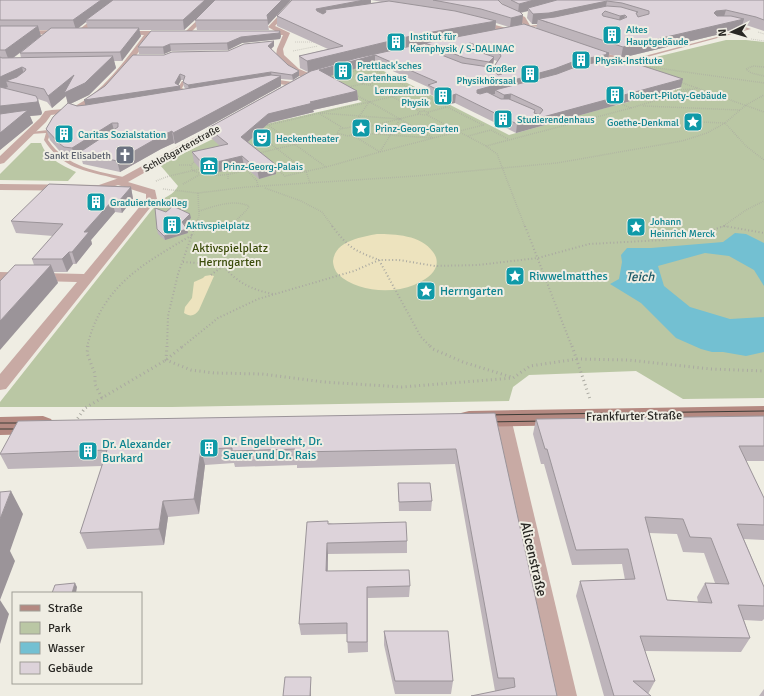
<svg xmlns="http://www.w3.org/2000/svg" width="764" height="696" font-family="Signika,sans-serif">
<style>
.green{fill:#bac7a4}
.sand{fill:#ede3be}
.water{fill:#73c0d2}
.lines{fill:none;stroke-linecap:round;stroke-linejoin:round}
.path-far3{stroke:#aaa9a1;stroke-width:1;stroke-dasharray:0.5 1.5;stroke-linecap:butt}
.path-far2{stroke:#aaa9a1;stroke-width:1.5;stroke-dasharray:0.5 1.5;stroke-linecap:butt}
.path-far1{stroke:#aaa9a1;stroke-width:2;stroke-dasharray:1 2.5;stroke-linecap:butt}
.path{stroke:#aaa9a1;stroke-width:3;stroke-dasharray:1 3.5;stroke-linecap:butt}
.service{fill:#c8aaa4;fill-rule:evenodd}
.minor{fill:#c8aaa4;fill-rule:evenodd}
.secondary{fill:#b48981;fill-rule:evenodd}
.tram{stroke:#3d3c37;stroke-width:1}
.wall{fill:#beb5bb;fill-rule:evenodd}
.shaded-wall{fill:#9b9499}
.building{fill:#ddd3da;stroke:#9b9499;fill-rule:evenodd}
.labels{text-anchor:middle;stroke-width:4;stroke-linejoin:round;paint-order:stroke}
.far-culture-label{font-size:10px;fill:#0d838f;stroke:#efede3;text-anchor:start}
.far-street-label{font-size:10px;fill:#282723;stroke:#efede3}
.far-worship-label{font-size:10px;fill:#5b616d;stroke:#efede3;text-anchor:end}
.park-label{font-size:12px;fill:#3b4c0b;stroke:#efede3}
.culture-label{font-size:12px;fill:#0d838f;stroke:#efede3;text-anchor:start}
.street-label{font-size:12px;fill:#282723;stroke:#efede3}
.water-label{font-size:13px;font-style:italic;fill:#1a5967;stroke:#efede3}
.near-street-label{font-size:14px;fill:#282723;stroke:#efede3}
</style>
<rect width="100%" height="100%" fill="#efede3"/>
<g class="green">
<path d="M 726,40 L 746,40 L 764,42 L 764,398 L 683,399 L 636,371 L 529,375 L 513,387 L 509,401 L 172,407 L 0,407 L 0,402 L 151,211 C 155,207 159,202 163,199 C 170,195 174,193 178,186 L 160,165 L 223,134 L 362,102 L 321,78 L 370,64 L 509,135 L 612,106 L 614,106 L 663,92 L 666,93 L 682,88 L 619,66 Z"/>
<path d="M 31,143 L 41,143 C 46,158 62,165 76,172 L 68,181 L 0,180 L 0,174 Z"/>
</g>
<g class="sand">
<path d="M 377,234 C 395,234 421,235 433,252 C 437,257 438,263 435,269 C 431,277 422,281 414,285 C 392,294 356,292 338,274 C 335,271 333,265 333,261 C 335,241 361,237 377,234 Z"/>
<path d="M 211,275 L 214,276 L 199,310 C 195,316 190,317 184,313 L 185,307 L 192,298 L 194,282 L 203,278 L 205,276 Z"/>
</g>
<path class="water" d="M 735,233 L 746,234 L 764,243 L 764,286 L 754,270 L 729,256 L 705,253 L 658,266 L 664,286 L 690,307 L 730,319 L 764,317 L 764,352 L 746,356 L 723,352 L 712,352 L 701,349 L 676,338 L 641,303 L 610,284 L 619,279 L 622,262 L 621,255 L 627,248 L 651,248 L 723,242 Z"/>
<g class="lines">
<g class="path-far3">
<path d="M 758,32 L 764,34"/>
<path d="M 751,39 L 764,41"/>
<path d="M 295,42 L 314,42"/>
<path d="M 293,51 L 318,46"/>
</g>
<g class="path-far2">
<path d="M 650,67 L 764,83"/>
<path d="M 764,67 L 753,66 L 746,69 L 751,73 L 764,76"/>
<path d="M 348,73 L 365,82"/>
<path d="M 330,78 L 368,67 L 483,125 L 380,152 L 354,136"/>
<path d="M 366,81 L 373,83 L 369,85 L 362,84 Z"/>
<path d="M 372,82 L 390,78"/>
<path d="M 680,82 L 764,112"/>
<path d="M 370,85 L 421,112"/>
<path d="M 347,87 L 363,84"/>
<path d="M 675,90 L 691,89"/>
<path d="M 370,102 L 433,138"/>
<path d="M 619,103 L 631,108"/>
<path d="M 643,106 L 740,110"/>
<path d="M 424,111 L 429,113 L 425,115 L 418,114 L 419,112 Z"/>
<path d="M 428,112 L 447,107"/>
<path d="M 320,113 L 400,119 L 380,152 L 326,167 L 268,125 Z"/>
<path d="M 320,113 L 369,102 L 354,94"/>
<path d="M 320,114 L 343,128"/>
<path d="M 427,115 L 486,146 L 497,154 L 525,227"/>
<path d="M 569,118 L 577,122"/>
<path d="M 555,120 L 565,125"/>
<path d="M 700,122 L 725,123 L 746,146 L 764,160"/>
<path d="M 352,127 L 369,102 L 430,88"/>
<path d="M 352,127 L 359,129 L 360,133 L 348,136 L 337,133 L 340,129 Z"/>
<path d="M 359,129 L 419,114"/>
<path d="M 256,131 L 260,133 L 254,135 L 250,133 Z"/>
<path d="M 360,133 L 432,138"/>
<path d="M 258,134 L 306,171 L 310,183"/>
<path d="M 468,136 L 491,130 L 508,139"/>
<path d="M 486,146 L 631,108 L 697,88"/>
<path d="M 225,151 L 247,170 C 228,175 210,179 192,170 L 191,165 C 200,155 212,153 225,151 Z"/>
<path d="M 259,153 L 339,134"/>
<path d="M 179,165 L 191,165"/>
<path d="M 274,167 L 285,176 L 326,167"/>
<path d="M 247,170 L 257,181 L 258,187"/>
<path d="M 228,174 L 228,180"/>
<path d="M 156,181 L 169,176 L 200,169"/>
<path d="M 183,184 L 199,175"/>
<path d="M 265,188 L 301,201 L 322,212 L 333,227"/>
<path d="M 163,189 L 198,193 L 247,187 L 416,176 L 557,163 L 682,141 L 707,133 L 725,123 L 746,105 L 764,95"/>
<path d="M 199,211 C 216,206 232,199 249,206 C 245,214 237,217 234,225"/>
<path d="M 186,222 L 198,221"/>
<path d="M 197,225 L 234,222"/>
<path d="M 724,226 L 728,227"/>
<path d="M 195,227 L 199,216 L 198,193"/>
<path d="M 722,227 L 746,210 L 764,201"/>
</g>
<g class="path-far1">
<path d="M 332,226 C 349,248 353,250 379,260 L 421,337 L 431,347"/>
<path d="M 525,226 L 572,347"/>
<path d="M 724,226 L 764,233"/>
<path d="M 183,262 L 223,265 C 235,282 253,290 273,294"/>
<path d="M 211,275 C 222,266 233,260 248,261"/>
<path d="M 87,347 C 102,285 143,264 194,234"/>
<path d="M 167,347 L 168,316 L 178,274 L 195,226"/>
<path d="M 182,347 L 218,318 L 258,299 L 354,271 L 379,260 L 399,260 L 435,266 L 478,265 L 538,258 L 589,244 L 663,240 L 702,234 L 724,226"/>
</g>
<g class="path">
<path d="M 88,346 L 87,353 L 95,374 L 95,384 L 102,398"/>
<path d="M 167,346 L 166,360 L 191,370 L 214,373 L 262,374 L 324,382 L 402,387 L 513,378 L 530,366 L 577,359 L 628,360 L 711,369 L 764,371"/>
<path d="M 430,346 L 433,349 L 463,362 L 511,377"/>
<path d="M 572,346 L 590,399"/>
<path d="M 75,422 L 85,408 L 166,360 L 183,346"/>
</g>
<g class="service">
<path d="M 733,23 L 751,29 L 621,64 L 618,63 L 747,29 L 733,25 Z"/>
<path d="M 546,24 L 547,26 L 528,27 L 527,26 Z"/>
<path d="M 182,81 L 185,82 L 182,88 L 189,93 L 189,95 L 187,95 L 178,88 Z"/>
<path d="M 52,126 L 55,127 L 51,131 L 48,140 C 67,168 97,171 128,178 L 128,180 C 121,180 113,178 106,176 C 79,170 60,165 44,140 L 46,133 L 31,134 L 29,133 L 31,132 L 48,130 Z"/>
</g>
<g class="minor">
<path d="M 118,0 L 125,0 L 81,33 L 77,33 L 77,31 Z"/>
<path d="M 218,0 L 224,0 L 189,34 L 185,34 L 185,32 Z"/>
<path d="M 293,0 L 299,0 L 275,26 L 290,33 L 283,49 L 284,55 L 299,69 L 311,74 L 311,78 C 297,80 284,64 276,55 L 277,49 L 283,35 L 260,35 L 257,33 L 260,31 L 275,31 L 268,27 Z"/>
<path d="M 490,0 L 496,0 L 508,10 L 525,17 L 531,27 L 510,33 L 475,23 L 474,22 L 477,20 L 510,29 L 524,26 L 520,20 L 502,12 Z"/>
<path d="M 0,31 L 66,30 L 69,32 L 66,34 L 0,35 Z"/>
<path d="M 120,31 L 168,31 L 171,33 L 168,35 L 151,35 C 133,59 109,97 81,109 C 72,113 61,114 51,115 L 46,122 L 4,163 L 0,164 L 0,156 L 40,118 L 45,111 C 54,109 63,110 72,107 C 100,96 127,58 144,35 L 118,34 L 118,32 Z"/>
<path d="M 590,48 L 628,60 L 629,62 L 625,64 L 622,64 L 588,51 L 587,50 Z"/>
<path d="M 272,79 L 293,82 L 297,84 L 293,86 L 272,83 L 261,84 L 257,82 L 261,80 Z"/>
<path d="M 226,120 L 230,123 L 229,125 L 128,182 L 155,190 L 157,199 L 6,389 L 0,390 L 0,374 L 77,282 L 0,280 L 0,272 L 84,274 L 146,199 L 146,194 L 118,185 L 100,191 L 0,190 L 0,184 L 99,185 L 122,177 Z"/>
<path d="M 503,412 L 509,414 L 511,418 L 577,696 L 553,696 L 495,418 L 497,414 Z"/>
</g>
<g class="secondary">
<path d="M 764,406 L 764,422 L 469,427 L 461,425 L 457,419 L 461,413 L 469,411 Z"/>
<path d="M 43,416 L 51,419 L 55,425 L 51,431 L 43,434 L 0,435 L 0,417 Z"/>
</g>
<g class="tram">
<path d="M 484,415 L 764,411"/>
<path d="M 486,422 L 546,421"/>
<path d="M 0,423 L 28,423"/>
<path d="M 0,429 L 24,429"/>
</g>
</g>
<g class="wall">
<path d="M 0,0 L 291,0 L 268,25 L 269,30 L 197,30 L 195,20 L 184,30 L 139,30 L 141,36 L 122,61 L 114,61 L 116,68 L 89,95 L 70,104 L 77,106 L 86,105 L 164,55 L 228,51 L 274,41 L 274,46 L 271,49 L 288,65 L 299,71 L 299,76 L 293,80 L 281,79 L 281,86 L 202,130 L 175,144 L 174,143 L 161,149 L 120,172 L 83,164 L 81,157 L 76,160 L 68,158 L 63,155 L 50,140 L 46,129 L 68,104 L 66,96 L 52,108 L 47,102 L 38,99 L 42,113 L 41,115 L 30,116 L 33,123 L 0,150 ZM 86,22 L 88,28 L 77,28 ZM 39,30 L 49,30 L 41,36 ZM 20,53 L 21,58 L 13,58 ZM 181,80 L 183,80 L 183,82 L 184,87 L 186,89 L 180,90 L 178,85 Z"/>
<path d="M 292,0 L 498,0 L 502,4 L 504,5 L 498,0 L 764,0 L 764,31 L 743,24 L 741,29 L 621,58 L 609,54 L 608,60 L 681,87 L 516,133 L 455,103 L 449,104 L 428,93 L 428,87 L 375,63 L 329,76 L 357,91 L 358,100 L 313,110 L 314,112 L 269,123 L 248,142 L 275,164 L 276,174 L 259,179 L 244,166 L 206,175 L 194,162 L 192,152 L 220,146 L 210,137 L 208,128 L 308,72 L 300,68 L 299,56 L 328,49 L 277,26 L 277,16 ZM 371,0 L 382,2 L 371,3 ZM 528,11 L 527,18 L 532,24 L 537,24 L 536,29 L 522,25 L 521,13 ZM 496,23 L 509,27 L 495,30 ZM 425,44 L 425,48 L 417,45 ZM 494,60 L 497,61 L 495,65 L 494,71 L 490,68 L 493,65 Z"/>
<path d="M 151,31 L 281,36 L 280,39 L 242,43 L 228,50 L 171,51 L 164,54 L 139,54 L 138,47 Z"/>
<path d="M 131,187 L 133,199 L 122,213 L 115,212 L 91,240 L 92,244 L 76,264 L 73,264 L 67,272 L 54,272 L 58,283 L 34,265 L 32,259 L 53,236 L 16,233 L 11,221 Z"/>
<path d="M 166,212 L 191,218 L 184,225 L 188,233 L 165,240 L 158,234 L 157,229 Z"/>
<path d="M 495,413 L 557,696 L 495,691 L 455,464 L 297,468 L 297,465 L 235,467 L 234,463 L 205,465 L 199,514 L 168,517 L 164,545 L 87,549 L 80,533 L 102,466 L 8,469 L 0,454 Z"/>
<path d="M 764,416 L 764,461 L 746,461 L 764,498 L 764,540 L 744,539 L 764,587 L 764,619 L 762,621 L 744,620 L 750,638 L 741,652 L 645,651 L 655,681 L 648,694 L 651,696 L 604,696 L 576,596 L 580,581 L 625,580 L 622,564 L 572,565 L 544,464 L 541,464 L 533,434 L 536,419 ZM 649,533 L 677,534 L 683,552 L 704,553 L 715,583 L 705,583 L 697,597 L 698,602 L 667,600 Z"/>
<path d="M 398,483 L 432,501 L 431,511 L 399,511 Z"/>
<path d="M 329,523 L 407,541 L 407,553 L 328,554 L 328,571 L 410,586 L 409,597 L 368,598 L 368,652 L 348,653 L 347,634 L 301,635 L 299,624 Z"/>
<path d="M 384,631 L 453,681 L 451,694 L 395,694 L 384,645 Z"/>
<path d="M 764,689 L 764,696 L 759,696 Z"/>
</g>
<g class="shaded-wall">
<path d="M 101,0 L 116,0 L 86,20 L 86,22 L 76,30 L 73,20 Z"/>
<path d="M 205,0 L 216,0 L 184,30 L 183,20 Z"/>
<path d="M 282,0 L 291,0 L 268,25 L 267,15 Z"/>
<path d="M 364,0 L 371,0 L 371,8 L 317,18 L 316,9 Z"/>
<path d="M 534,0 L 566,0 L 528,8 L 528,11 L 518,13 L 519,4 Z"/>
<path d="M 607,1 L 605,11 L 548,23 L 538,19 L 537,24 L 532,24 L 533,14 Z"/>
<path d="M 726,10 L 723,20 L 713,21 L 714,13 L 716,11 Z"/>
<path d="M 523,15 L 522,25 L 510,27 L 511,18 Z"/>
<path d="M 625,15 L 623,25 L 618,25 L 620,16 Z"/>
<path d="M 744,19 L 741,29 L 621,58 L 623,47 Z"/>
<path d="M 496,21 L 495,31 L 425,43 L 425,44 L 415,46 L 375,56 L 375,63 L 320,79 L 308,72 L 307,61 L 415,35 Z"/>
<path d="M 38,26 L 41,36 L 9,61 L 5,50 Z"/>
<path d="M 139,28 L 141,36 L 122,61 L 120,52 Z"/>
<path d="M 280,31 L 281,36 L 280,39 L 242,43 L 228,50 L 227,43 L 241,37 Z"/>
<path d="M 274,41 L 274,46 L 269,51 L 268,46 Z"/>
<path d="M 470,43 L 470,51 L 468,51 L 468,44 Z"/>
<path d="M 170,44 L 171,51 L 164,54 L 163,47 Z"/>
<path d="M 609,53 L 608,62 L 495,90 L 495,94 L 477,99 L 477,90 L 575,61 Z"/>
<path d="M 113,56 L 116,68 L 89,95 L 68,105 L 66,96 L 52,108 L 48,96 L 74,75 Z"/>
<path d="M 494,57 L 493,65 L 488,70 L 489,62 Z"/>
<path d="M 22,67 L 25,79 L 6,81 L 8,87 L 0,90 L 0,77 Z"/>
<path d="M 299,71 L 299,76 L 293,80 L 292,75 Z"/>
<path d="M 271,72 L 272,78 L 189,90 L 188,85 Z"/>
<path d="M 180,74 L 181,80 L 178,86 L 180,86 L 181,92 L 86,107 L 84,100 L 175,83 Z"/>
<path d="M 281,76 L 281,86 L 202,130 L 175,144 L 173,133 Z"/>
<path d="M 683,79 L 681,87 L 516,133 L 517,124 L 534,113 L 535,110 L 534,119 Z"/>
<path d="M 357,91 L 358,100 L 313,110 L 314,112 L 269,123 L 242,147 L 241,137 L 268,114 L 310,102 Z"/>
<path d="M 456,94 L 455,103 L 449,104 L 450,96 Z"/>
<path d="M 511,94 L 510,103 L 503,103 L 504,95 Z"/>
<path d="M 38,100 L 42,113 L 41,115 L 30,116 L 33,123 L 0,150 L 0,106 Z"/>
<path d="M 112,123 L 115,134 L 80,152 L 81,157 L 76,160 L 72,148 Z"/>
<path d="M 172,131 L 174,143 L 161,149 L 120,172 L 117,161 L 159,137 Z"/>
<path d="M 242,156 L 244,166 L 206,175 L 204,165 Z"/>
<path d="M 275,164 L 276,174 L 259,179 L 257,169 Z"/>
<path d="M 131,187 L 133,199 L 122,213 L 119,201 Z"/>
<path d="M 112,201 L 115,212 L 91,240 L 92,244 L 76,264 L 72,252 L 84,232 Z"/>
<path d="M 190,214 L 191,218 L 183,226 L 182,222 Z"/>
<path d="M 187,229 L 188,233 L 165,240 L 164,236 Z"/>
<path d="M 69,252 L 73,264 L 67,272 L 62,259 Z"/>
<path d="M 51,265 L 58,283 L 0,350 L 0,321 Z"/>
<path d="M 201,449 L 205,465 L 199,514 L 194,499 Z"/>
<path d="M 11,491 L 23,514 L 10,551 L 15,561 L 0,600 L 0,519 Z"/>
<path d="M 163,501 L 168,517 L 164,545 L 159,529 Z"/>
<path d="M 327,543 L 328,554 L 327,582 L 326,571 Z"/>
<path d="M 75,583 L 77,587 L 76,593 L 72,593 Z"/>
<path d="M 0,600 L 9,614 L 0,644 Z"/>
<path d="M 311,677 L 311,696 L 310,696 Z"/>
</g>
<g class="building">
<path d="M 0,0 L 101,0 L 73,20 L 0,20 Z"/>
<path d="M 113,0 L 205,0 L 183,20 L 86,20 Z"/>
<path d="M 215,0 L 282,0 L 267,15 L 268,20 L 195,20 Z"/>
<path d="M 292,0 L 364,0 L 316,9 L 317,11 L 323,14 L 326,12 L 325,10 L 389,1 L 455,11 L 496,21 L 415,35 L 307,61 L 299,56 L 343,46 L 277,16 Z"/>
<path d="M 433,0 L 498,0 L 502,4 L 520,12 L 523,15 L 511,18 L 481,9 Z"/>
<path d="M 511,0 L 534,0 L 519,4 Z"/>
<path d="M 557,0 L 764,0 L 764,20 L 756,17 L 726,10 L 716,11 L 714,13 L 717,16 L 731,16 L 744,19 L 623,47 L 538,19 L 555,17 L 607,6 L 621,7 L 638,12 L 636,13 L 638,17 L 649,14 L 649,11 L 622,3 L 607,1 L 549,13 L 533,14 L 528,8 ZM 605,11 L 620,16 L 625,15 L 627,17 L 620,20 L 603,16 L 602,14 Z"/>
<path d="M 524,24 L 609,53 L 606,53 L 609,54 L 575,61 L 554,69 L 477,90 L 477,93 L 480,94 L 487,92 L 501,99 L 509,99 L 535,110 L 534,113 L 539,115 L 543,110 L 541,108 L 511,94 L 504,95 L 495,90 L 557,74 L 578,66 L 619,58 L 683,79 L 517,124 L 456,94 L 450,96 L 428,85 L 437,82 L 375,55 L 319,70 L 357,91 L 310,102 L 313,103 L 268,114 L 241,137 L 275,164 L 257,169 L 242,156 L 204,165 L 192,152 L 228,144 L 208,128 L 311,71 L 357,58 L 416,45 L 462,63 L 489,67 L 498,75 L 502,74 L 503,72 L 495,65 L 501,56 L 500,54 L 470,43 L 468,44 L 468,48 L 494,57 L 489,62 L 465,58 L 425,43 Z"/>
<path d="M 0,26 L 38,26 L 5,50 L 0,50 Z"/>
<path d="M 51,28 L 139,28 L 120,52 L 20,53 Z"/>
<path d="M 151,31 L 280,31 L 279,33 L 241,37 L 227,43 L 170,44 L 163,47 L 138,47 Z"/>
<path d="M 274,41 L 268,46 L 288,65 L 299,71 L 292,75 L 271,72 L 188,85 L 183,82 L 185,76 L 180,74 L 175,83 L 180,86 L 84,100 L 105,86 L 133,55 L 164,55 L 172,52 L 228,51 L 244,44 Z"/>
<path d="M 113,56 L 85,83 L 64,93 L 74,75 L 48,96 L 44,89 L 6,81 L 17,77 L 25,71 L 26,69 L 22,67 L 0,77 L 0,57 L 2,58 Z"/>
<path d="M 271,75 L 281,76 L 200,119 L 173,133 L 172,131 L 159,137 L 117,161 L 80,152 L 118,127 L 118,123 L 112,123 L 72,148 L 64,147 L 60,144 L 46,129 L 53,117 L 68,103 L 77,106 L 86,105 Z"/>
<path d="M 0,87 L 36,96 L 38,100 L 37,102 L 0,106 Z"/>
<path d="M 28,110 L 0,133 L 0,114 Z"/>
<path d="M 49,184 L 131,187 L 119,201 L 112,201 L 84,232 L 89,232 L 72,252 L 69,252 L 62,259 L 32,259 L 63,224 L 11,221 Z"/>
<path d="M 173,206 L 190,214 L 182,222 L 187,229 L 164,236 L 157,229 L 155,208 L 166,212 Z"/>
<path d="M 15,265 L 51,265 L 0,321 L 0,281 Z"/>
<path d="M 495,413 L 557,696 L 471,696 L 515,687 L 514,678 L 498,678 L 456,449 L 295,452 L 295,449 L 232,451 L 232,448 L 201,449 L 194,499 L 163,501 L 159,529 L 80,533 L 107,450 L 0,454 L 18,421 Z"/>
<path d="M 764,416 L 764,446 L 739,446 L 764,498 L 764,525 L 737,524 L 764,587 L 764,606 L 738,605 L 750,638 L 640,636 L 655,681 L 633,681 L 651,696 L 614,696 L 580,581 L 635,579 L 628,549 L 576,550 L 547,449 L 545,449 L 536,419 ZM 645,517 L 683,519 L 690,537 L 711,538 L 729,584 L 705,583 L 712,603 L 667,600 Z"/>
<path d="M 398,483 L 430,483 L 432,501 L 399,502 Z"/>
<path d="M 11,491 L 0,519 L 0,492 Z"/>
<path d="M 328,521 L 328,524 L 406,522 L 407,541 L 327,543 L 326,571 L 409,570 L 410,586 L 367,587 L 367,642 L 347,642 L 347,623 L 299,624 L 307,522 Z"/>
<path d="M 75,583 L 72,593 L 52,593 L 55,585 Z"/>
<path d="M 384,631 L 448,631 L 453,681 L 395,681 Z"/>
<path d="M 285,677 L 311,677 L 310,696 L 283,696 Z"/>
</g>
<defs>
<symbol id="building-square" viewBox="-11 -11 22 22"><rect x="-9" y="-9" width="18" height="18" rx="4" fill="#0f9aa8" stroke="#efede3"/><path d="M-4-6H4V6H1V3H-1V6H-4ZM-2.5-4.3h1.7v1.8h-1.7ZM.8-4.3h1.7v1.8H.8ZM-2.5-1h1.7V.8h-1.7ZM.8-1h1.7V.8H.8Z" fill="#fff"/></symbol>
<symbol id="sight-square" viewBox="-11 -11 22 22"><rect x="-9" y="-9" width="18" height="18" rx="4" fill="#0f9aa8" stroke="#efede3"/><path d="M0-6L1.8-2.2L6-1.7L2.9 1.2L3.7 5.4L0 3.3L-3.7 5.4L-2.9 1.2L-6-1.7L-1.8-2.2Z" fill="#fff"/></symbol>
<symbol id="theatre-square" viewBox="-11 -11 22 22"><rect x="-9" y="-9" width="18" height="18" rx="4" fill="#0f9aa8" stroke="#efede3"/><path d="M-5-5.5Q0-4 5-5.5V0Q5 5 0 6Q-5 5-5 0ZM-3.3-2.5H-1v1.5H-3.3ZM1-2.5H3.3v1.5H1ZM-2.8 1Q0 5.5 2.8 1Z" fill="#fff"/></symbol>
<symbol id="church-square" viewBox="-11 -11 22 22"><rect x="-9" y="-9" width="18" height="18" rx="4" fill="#6b7280" stroke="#efede3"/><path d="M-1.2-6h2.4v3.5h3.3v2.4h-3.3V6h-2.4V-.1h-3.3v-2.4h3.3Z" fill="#fff"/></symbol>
<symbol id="museum-square" viewBox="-11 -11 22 22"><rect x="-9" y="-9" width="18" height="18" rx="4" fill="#0f9aa8" stroke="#efede3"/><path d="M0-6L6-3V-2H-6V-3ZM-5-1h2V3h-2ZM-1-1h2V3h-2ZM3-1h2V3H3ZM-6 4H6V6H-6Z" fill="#fff"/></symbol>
</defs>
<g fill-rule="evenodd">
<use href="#building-square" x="601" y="24" width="22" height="22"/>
<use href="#building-square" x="385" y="31" width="22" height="22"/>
<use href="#building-square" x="570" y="49" width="22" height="22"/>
<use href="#building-square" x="332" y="60" width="22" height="22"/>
<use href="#building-square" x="519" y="63" width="22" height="22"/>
<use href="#building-square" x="604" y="84" width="22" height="22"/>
<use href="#building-square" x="432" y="85" width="22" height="22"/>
<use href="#building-square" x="492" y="108" width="22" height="22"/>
<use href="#sight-square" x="682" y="111" width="22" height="22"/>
<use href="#sight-square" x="350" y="117" width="22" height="22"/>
<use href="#building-square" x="53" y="123" width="22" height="22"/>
<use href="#theatre-square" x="251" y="127" width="22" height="22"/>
<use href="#church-square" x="114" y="144" width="22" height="22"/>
<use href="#museum-square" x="198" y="155" width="22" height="22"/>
<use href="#building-square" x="85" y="191" width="22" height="22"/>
<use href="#building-square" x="161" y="214" width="22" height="22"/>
<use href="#sight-square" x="625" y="216" width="22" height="22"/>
<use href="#sight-square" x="504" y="265" width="22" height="22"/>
<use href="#sight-square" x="415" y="280" width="22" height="22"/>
<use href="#building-square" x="198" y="437" width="22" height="22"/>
<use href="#building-square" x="77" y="440" width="22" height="22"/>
</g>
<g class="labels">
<g class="far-culture-label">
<text x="626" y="33">Altes<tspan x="626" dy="12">Hauptgebäude</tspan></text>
<text x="410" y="40">Institut für<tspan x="410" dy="12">Kernphysik / S-DALINAC</tspan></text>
<text x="595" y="64">Physik-Institute</text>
<text x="357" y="69">Prettlack'sches<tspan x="357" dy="12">Gartenhaus</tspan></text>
<text x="516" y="72" text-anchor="end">Großer<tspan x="516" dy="12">Physikhörsaal</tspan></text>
<text x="429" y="94" text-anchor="end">Lernzentrum<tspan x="429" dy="12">Physik</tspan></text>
<text x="629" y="99">Robert-Piloty-Gebäude</text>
<text x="517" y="123">Studierendenhaus</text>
<text x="679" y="126" text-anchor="end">Goethe-Denkmal</text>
<text x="375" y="132">Prinz-Georg-Garten</text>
<text x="78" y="138">Caritas Sozialstation</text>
<text x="276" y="142">Heckentheater</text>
<text x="223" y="170">Prinz-Georg-Palais</text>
<text x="110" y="206">Graduiertenkolleg</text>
<text x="650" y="225">Johann<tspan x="650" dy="12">Heinrich Merck</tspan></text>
<text x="186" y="229">Aktivspielplatz</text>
</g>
<g class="far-street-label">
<text transform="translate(181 148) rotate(-29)" y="4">Schloßgartenstraße</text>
</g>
<g class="far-worship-label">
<text x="111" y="159">Sankt Elisabeth</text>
</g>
<g class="park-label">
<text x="230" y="252">Aktivspielplatz<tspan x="230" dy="14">Herrngarten</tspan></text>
</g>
<g class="culture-label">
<text x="529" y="280">Riwwelmatthes</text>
<text x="440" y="295">Herrngarten</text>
<text x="223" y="445">Dr. Engelbrecht, Dr.<tspan x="223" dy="14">Sauer und Dr. Rais</tspan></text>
<text x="102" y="448">Dr. Alexander<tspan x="102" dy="14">Burkard</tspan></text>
</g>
<g class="street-label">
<text transform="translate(634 416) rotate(-1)" y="4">Frankfurter Straße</text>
</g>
<g class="water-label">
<text x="640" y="281">Teich</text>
</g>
<g class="near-street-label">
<text transform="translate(534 559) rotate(77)" y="5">Alicenstraße</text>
</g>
</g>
<rect x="12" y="592" width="130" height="92" fill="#efede3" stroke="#9f9e96"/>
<rect x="20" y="605" width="20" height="6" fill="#b48981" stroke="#9f9e96"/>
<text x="48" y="612" font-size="12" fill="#282723">Straße</text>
<rect x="20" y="622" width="20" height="12" fill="#bac7a4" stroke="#9f9e96"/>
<text x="48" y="632" font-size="12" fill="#282723">Park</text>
<rect x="20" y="642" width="20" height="12" fill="#73c0d2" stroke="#9f9e96"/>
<text x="48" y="652" font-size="12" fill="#282723">Wasser</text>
<rect x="20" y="662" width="20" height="12" fill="#ddd3da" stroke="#9f9e96"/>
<text x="48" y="672" font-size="12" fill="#282723">Gebäude</text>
<g transform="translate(732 32) rotate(265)" stroke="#efede3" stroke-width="3" paint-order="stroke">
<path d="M0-3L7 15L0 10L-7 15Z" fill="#282723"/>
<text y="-6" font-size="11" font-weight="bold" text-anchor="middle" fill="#282723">N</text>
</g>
</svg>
